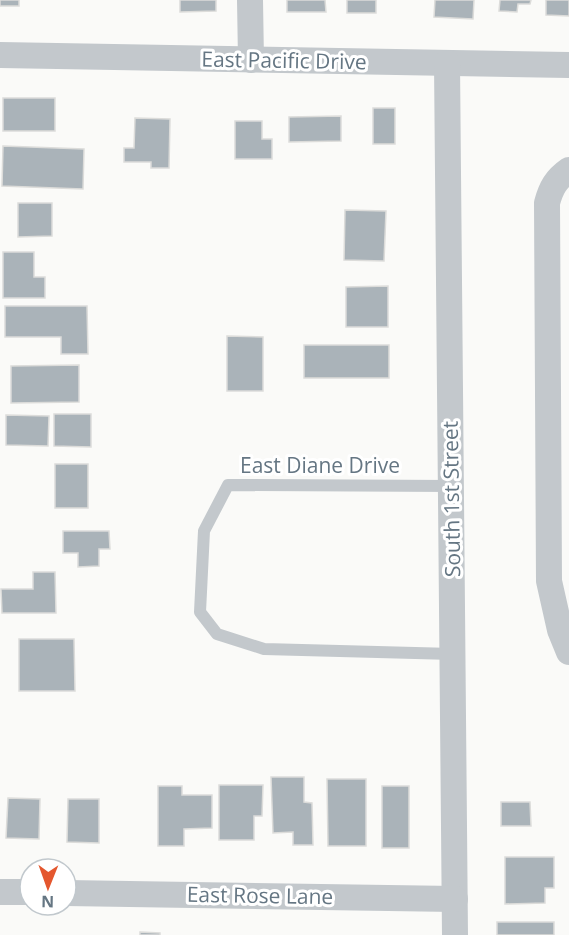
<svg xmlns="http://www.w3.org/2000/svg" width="569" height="935" font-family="'Open Sans',sans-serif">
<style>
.building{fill:#aab3b9;stroke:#dcdcda;stroke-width:1.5}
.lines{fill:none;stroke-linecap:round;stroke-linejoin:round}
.service{stroke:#c3c8cc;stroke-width:12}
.minor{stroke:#c3c8cc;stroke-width:26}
.labels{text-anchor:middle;stroke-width:6;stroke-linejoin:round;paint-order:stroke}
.street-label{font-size:21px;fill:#657683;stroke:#fff}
</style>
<rect width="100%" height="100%" fill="#fafaf8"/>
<g class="building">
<rect x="0" y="0" width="19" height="6"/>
<path d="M 180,0 L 216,0 L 216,11 L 180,12 Z"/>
<path d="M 287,0 L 325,0 L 326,12 L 287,12 Z"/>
<rect x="347" y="0" width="29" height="13"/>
<path d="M 435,0 L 474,0 L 473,19 L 434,17 Z"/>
<path d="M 500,0 L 531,0 L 530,4 L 518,4 L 517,12 L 499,11 Z"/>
<path d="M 546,0 L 569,0 L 569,16 L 546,15 Z"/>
<rect x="3" y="98" width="52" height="33"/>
<rect x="373" y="108" width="22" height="36"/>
<path d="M 341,116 L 341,141 L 289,142 L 289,117 Z"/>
<path d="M 135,118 L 170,119 L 169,168 L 151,168 L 151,162 L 124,162 L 124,148 L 134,148 Z"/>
<path d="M 235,121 L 262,121 L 262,139 L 272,139 L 272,159 L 235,159 Z"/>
<path d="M 3,146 L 84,149 L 83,189 L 2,186 Z"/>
<path d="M 18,203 L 52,203 L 52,236 L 18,237 Z"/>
<path d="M 345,210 L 386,211 L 384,261 L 344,260 Z"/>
<path d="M 3,252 L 34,252 L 34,277 L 45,277 L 45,298 L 3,298 Z"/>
<path d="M 388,286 L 388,327 L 346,327 L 346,287 Z"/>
<path d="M 5,306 L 87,306 L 88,354 L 61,354 L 61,337 L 5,337 Z"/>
<path d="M 227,336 L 263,337 L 263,391 L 227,391 Z"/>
<rect x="304" y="345" width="85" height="33"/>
<path d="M 79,365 L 79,402 L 11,403 L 11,366 Z"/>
<path d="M 54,414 L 91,414 L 91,447 L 54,446 Z"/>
<path d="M 6,415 L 49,416 L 48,446 L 6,445 Z"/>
<rect x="55" y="464" width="33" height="44"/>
<path d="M 63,531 L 109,531 L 110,549 L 99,549 L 99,566 L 78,567 L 78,553 L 63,553 Z"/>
<path d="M 33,572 L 55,572 L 56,613 L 2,613 L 1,589 L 33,589 Z"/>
<path d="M 19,639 L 74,639 L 75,691 L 19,691 Z"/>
<path d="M 271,777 L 304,777 L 304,802 L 312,803 L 313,845 L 293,845 L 293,832 L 273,833 Z"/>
<path d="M 327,779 L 366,779 L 366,846 L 328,846 Z"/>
<path d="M 219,785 L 263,785 L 262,816 L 254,816 L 254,840 L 219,840 Z"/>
<path d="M 158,786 L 182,786 L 182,795 L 212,795 L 212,828 L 184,829 L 184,846 L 158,846 Z"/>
<rect x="382" y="786" width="27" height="62"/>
<path d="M 8,798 L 40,799 L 39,839 L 6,838 Z"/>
<path d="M 68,799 L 99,799 L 99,843 L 67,842 Z"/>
<path d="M 501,802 L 530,802 L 531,826 L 501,826 Z"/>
<path d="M 505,857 L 554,857 L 554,888 L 545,888 L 545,903 L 505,904 Z"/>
<rect x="497" y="922" width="57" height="13"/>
<path d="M 140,932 L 160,933 L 160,935 L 140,935 Z"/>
</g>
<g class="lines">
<path class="service" d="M 452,486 L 228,485 L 204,531 L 200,612 L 217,634 L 264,649 L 453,654"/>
<g class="minor">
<path d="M 250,0 L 251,60"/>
<path d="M 0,55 L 569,65"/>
<path d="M 447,63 L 455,935"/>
<path d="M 569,170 C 556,179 551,188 547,203 L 549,581 L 560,630 L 569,652"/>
<path d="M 0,892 L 30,892"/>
<path d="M 66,893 L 455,899"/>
</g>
</g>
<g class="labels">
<g class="street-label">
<text transform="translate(284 61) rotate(1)" y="7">East Pacific Drive</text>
<text x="320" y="473">East Diane Drive</text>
<text transform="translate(452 499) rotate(-91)" y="7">South 1st Street</text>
<text transform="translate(260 896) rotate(1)" y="7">East Rose Lane</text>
</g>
</g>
<g transform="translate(48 887) rotate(181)"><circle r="28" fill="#ffffff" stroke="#c1c8cd" stroke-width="1.5"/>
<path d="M0-4.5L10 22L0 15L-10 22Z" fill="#e4572e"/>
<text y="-9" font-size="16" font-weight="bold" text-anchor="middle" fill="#657683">N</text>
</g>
</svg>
